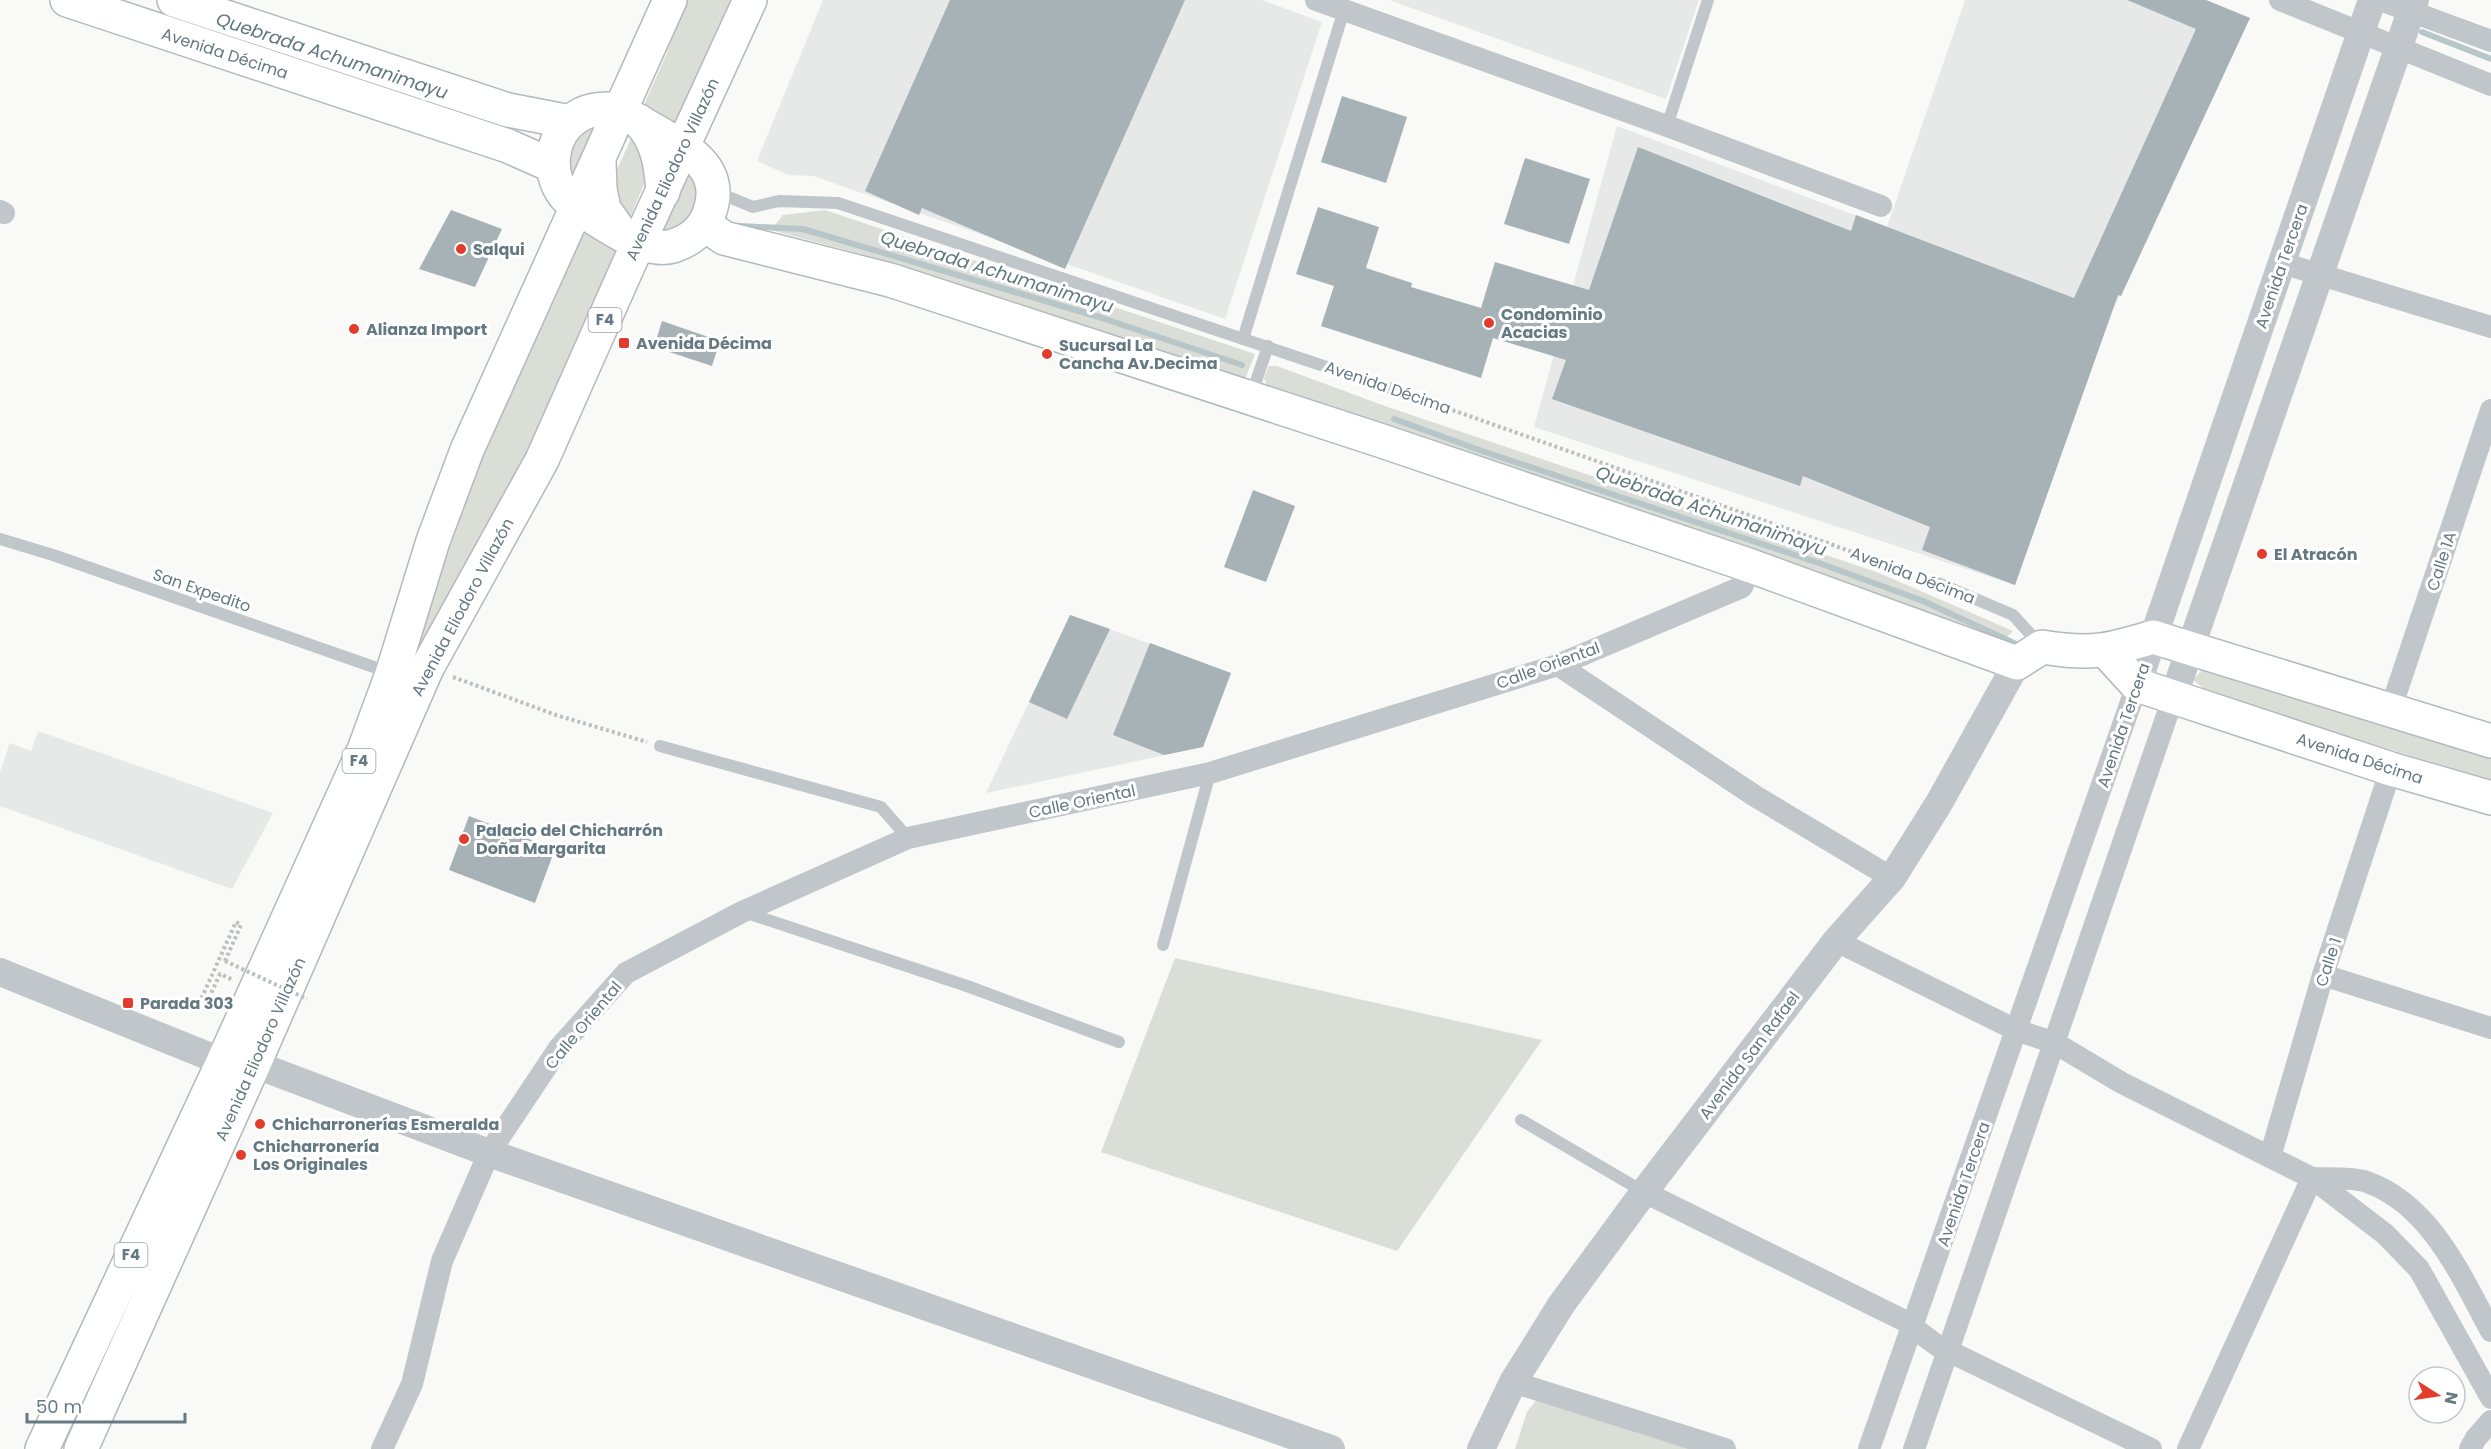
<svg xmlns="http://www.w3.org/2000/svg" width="2491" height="1449" font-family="Poppins,sans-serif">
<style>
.built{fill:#e7e9e8}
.green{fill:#daded6}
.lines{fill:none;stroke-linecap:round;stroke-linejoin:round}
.stream{stroke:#b7c6c8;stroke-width:6}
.building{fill:#a7b2b6}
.secondary-casing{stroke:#b2babe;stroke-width:36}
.trunk-casing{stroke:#b3b9bc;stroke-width:36}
.path{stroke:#babfc1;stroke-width:4;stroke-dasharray:3 3;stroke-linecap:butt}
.service{stroke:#c0c6c9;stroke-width:12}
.minor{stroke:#c0c6c9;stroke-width:22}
.tertiary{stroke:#c0c6c9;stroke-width:28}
.secondary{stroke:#fff;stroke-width:33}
.trunk{stroke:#fff;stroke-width:33}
.path-bridge{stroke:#babfc1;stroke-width:4;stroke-dasharray:3 3;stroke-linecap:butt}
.poi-dot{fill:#e23c2d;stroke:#fff;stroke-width:2}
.labels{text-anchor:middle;stroke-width:6;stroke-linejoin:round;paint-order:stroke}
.shield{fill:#fff;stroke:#92a1a8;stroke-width:1.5}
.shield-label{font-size:15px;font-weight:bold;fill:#647982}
.street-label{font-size:16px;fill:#647982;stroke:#fff}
.poi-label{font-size:16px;font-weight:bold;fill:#647982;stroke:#fff;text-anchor:start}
.water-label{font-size:18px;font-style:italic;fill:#5f787c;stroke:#fff}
</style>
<rect width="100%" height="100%" fill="#f9f9f7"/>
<g class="built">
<path d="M 823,0 L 1262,0 L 1322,22 L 1225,319 L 813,176 L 788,175 L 757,161 Z"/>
<path d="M 1389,0 L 1699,0 L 1666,99 Z"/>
<path d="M 1965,0 L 2206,0 L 2250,18 L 2112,312 L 2015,585 L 1534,427 L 1617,126 L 1887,227 Z"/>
<path d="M 1070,615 L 1231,673 L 1203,747 L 986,793 Z"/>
<path d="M 38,731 L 273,813 L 232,889 L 0,806 L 0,772 L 10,743 L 31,751 Z"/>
</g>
<g class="green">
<path d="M 684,0 L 737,0 L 679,129 L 643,107 L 667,53 Z"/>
<path d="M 606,116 L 569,185 L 565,142 Z"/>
<path d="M 635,130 L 642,135 L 646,179 L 627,225 L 617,214 L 614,176 Z"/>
<path d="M 689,163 L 700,183 L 694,220 L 655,240 Z"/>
<path d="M 825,210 L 1255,354 L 1244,382 L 888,261 L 771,230 L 783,215 Z"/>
<path d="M 581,225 L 617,249 L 598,291 L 561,395 L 404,678 L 450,526 Z"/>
<path d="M 1269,366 L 1277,366 L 1382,405 L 1879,573 L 2013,631 L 2003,641 L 1267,386 L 1264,378 Z"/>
<path d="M 2203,669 L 2491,757 L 2491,780 L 2213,696 L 2193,680 Z"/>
<path d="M 1175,958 L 1542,1040 L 1397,1251 L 1101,1152 Z"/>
<path d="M 1545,1389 L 1737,1449 L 1515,1449 L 1527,1412 Z"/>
</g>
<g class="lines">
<g class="stream">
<path d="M 2422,32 L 2491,59"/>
<path d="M 485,121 L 511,129"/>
<path d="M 739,226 L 803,229 L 1102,318 L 1242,365"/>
<path d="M 1394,419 L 1482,451 L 1819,563 L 1923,601 L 2014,643"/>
</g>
</g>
<g class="building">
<path d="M 950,0 L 1185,0 L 1065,269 L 922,208 L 919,215 L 865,191 Z"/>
<path d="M 2127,0 L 2206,0 L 2250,18 L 2121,296 L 2118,295 L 2015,585 L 1922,550 L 1930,527 L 1803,476 L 1800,486 L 1552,399 L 1566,360 L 1493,338 L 1481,378 L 1321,326 L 1334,286 L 1296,274 L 1318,207 L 1379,227 L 1366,268 L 1412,283 L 1411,287 L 1481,308 L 1495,262 L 1589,290 L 1638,147 L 1851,231 L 1856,215 L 2074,298 L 2196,29 Z"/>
<path d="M 1342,96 L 1407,117 L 1386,183 L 1321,162 Z"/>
<path d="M 1525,158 L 1590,179 L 1569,244 L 1504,224 Z"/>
<path d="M 451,210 L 502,229 L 475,287 L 419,269 Z"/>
<path d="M 662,321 L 720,341 L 712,366 L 654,347 Z"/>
<path d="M 1253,490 L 1295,506 L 1266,582 L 1224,567 Z"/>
<path d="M 1070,615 L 1110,629 L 1067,719 L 1029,702 Z"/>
<path d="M 1150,643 L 1231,673 L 1203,747 L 1164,755 L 1113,735 Z"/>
<path d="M 469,816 L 555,849 L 535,903 L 449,870 Z"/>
</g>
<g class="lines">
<defs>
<g id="secondary">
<path d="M 67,0 L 508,146 L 553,166"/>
<path d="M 174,0 L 508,110 L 570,122"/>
<path d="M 608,109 C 626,112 641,123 657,132 C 690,151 725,169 709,214 C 703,230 689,241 673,246 C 663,249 652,247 642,244 C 626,239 576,208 565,196 C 544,170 552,129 582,114 C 590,110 599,109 608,109 Z"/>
<path d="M 704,224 L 724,238 L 890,280 L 1382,441 L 1751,566 L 2017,663 L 2042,647 C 2090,655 2108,651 2153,637 L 2491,741"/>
<path d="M 2106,651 L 2137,685 L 2391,769 L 2491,798"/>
</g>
<g id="trunk">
<path d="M 639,121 C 658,142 661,164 663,192"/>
<path d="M 599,162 L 600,189 L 604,209 L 621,233"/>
<path d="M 42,1449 L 223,1062 L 364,750 L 392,674 L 433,541 L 467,450 L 670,0"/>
<path d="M 81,1449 L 254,1064 L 427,668 L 542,460 L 628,266 L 750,0"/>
</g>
</defs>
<use href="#secondary" class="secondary-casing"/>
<use href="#trunk" class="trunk-casing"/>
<g class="path">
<path d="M 1413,396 L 1923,577"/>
<path d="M 453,677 L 556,715 L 647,742"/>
<path d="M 225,961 L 241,925 L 236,922 L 198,1006 L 204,1009 L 220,974 L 233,980"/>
</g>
<g class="service">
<path d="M 1667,126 L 1708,0"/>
<path d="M 714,191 L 753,207 L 779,201 L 838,203 L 1398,391"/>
<path d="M 1243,339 L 1344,10"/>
<path d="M 1251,396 L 1268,346"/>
<path d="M 0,539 L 53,555 L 391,673"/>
<path d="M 1938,583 L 2013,615 L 2041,646"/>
<path d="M 660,746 L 881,807 L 908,838"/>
<path d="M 744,912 L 967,986 L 1119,1042"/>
<path d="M 1163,945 L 1210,773"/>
<path d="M 1521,1120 L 1644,1192"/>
</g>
<g class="minor">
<path d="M 1316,0 L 1667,126 L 1881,206"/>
<path d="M 2280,0 L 2491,85"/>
<path d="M 2380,0 L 2491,41"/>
<path d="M 0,211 L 4,213"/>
<path d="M 2282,263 L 2491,327"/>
<path d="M 1558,665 L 1755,796 L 1892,878"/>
<path d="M 2390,711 L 2491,410"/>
<path d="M 1836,941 L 2016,1030 L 2055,1043 L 2122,1083 L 2312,1178 L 2385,1234 L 2419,1269 L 2491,1398"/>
<path d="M 2323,975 L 2491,1028"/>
<path d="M 2270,1157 L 2323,975 L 2391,769"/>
<path d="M 2312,1178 C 2327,1179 2354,1177 2367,1182 C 2431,1205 2461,1276 2491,1331"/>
<path d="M 1644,1192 L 1903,1320 L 1938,1346 L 2151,1449"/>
<path d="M 1513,1382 L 1725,1449"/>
<path d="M 382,1449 L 412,1384 L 442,1261 L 489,1153 L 559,1048 L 626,973 L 742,912 L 908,838 L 1210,773 L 1558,665 L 1742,587 L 1751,566"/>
<path d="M 1869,1449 L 2137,685"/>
<path d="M 1914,1449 L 2173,698"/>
<path d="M 2188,1449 L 2312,1178"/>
<path d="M 2470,1449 L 2476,1438 L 2491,1421"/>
</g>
<g class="tertiary">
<path d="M 2137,685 L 2372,0"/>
<path d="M 2173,698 L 2415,0"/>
<path d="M 0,972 L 223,1062"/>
<path d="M 254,1064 L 489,1153 L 1331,1449"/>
<path d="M 1481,1449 L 1513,1382 L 1561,1305 L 1644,1192 L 1836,941 L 1892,878 L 1939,803 L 2017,663"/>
</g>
<use href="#secondary" class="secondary"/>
<use href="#trunk" class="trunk"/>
<path class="path-bridge" d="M 225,961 L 307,999"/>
</g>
<g class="poi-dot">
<circle cx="461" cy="249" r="6"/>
<circle cx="1489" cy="323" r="6"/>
<circle cx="354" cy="329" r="6"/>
<rect x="618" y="337" width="12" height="12" rx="3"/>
<circle cx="1047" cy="354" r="6"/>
<circle cx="2262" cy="554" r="6"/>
<circle cx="464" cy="839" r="6"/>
<rect x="122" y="997" width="12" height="12" rx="3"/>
<circle cx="260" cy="1124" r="6"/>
<circle cx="241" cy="1155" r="6"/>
</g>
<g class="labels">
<g class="shield">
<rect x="588.5" y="308" width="33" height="24" rx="4.5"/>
<rect x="342.5" y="749" width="33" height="24" rx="4.5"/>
<rect x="114.5" y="1243" width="33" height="24" rx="4.5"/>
</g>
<g class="shield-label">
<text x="605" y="325">F4</text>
<text x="359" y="766">F4</text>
<text x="131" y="1260">F4</text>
</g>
<g class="street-label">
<text transform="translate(225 53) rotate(18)" y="6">Avenida Décima</text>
<text transform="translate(672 169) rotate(-65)" y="6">Avenida Eliodoro Villazón</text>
<text transform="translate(2281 266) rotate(-71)" y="6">Avenida Tercera</text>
<text transform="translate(1388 387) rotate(19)" y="6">Avenida Décima</text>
<text transform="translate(2441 561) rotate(-72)" y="6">Calle 1A</text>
<text transform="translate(1913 575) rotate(21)" y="6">Avenida Décima</text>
<text transform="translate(202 590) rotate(19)" y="6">San Expedito</text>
<text transform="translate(462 607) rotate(-62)" y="6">Avenida Eliodoro Villazón</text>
<text transform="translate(1548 665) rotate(-20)" y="6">Calle Oriental</text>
<text transform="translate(2123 725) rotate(-71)" y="6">Avenida Tercera</text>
<text transform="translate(2360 758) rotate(18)" y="6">Avenida Décima</text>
<text transform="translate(1082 801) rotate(-12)" y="6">Calle Oriental</text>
<text transform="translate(2328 962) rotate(-72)" y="6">Calle 1</text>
<text transform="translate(583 1025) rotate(-50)" y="6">Calle Oriental</text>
<text transform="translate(260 1049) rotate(-66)" y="6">Avenida Eliodoro Villazón</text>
<text transform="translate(1749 1055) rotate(-53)" y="6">Avenida San Rafael</text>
<text transform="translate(1963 1184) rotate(-71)" y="6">Avenida Tercera</text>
</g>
<g class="poi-label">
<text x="473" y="255">Salqui</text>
<text x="1501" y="320">Condominio<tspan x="1501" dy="18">Acacias</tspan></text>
<text x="366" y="335">Alianza Import</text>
<text x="636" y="349">Avenida Décima</text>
<text x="1059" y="351">Sucursal La<tspan x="1059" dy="18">Cancha Av.Decima</tspan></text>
<text x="2274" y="560">El Atracón</text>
<text x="476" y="836">Palacio del Chicharrón<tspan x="476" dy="18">Doña Margarita</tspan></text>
<text x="140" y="1009">Parada 303</text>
<text x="272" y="1130">Chicharronerías Esmeralda</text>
<text x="253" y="1152">Chicharronería<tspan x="253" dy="18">Los Originales</tspan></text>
</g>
<g class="water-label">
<text transform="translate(332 56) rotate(18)" y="6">Quebrada Achumanimayu</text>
<text transform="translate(997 272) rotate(17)" y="6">Quebrada Achumanimayu</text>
<text transform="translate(1711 511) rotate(19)" y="6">Quebrada Achumanimayu</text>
</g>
</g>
<g transform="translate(2437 1395) rotate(102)"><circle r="28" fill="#ffffff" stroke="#c1c9cd" stroke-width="1.5"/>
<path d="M0-4.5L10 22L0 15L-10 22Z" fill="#e23c2d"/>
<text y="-9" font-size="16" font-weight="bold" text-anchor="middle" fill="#647982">N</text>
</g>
<path d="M27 1413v9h158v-9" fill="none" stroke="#647982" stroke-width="3"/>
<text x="36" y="1413" font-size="18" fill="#647982" stroke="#ffffff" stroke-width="4.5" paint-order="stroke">50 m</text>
</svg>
